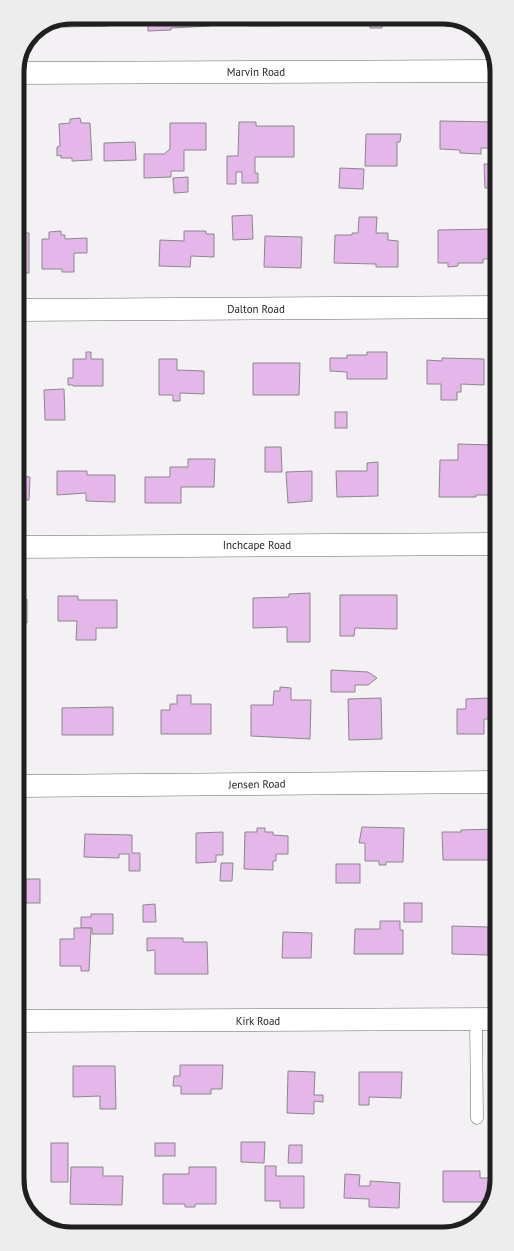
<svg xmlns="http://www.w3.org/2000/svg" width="514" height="1251" font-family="'PT Sans',sans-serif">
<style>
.building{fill:#e4b6ea;stroke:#8a888a}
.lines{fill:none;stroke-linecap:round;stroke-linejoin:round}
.lane-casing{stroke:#6b696b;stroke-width:13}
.street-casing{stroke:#6b696b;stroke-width:23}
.lane{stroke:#fff;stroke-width:12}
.street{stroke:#fff;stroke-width:22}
.labels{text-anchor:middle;stroke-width:4;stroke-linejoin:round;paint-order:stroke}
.street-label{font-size:11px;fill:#201f20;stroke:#fff}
.rim{fill:none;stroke:#201f20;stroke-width:5}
</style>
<rect width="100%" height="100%" fill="#f4f1f4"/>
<g class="building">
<path d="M 71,17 L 108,17 L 108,26 L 62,27 L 62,21 Z"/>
<path d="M 148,17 L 210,17 L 210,26 L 171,28 L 171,30 L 148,31 Z"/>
<path d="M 249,17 L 299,17 L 299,21 L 279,21 L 279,26 L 249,26 Z"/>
<path d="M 382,17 L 382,28 L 370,28 L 370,18 L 321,18 L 401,17 Z"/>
<path d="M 80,118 L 81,123 L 90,123 L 92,160 L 72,161 L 72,158 L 61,158 L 61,155 L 57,156 L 57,147 L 60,146 L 59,124 L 70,123 L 70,119 Z"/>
<path d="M 440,121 L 494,122 L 494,148 L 481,148 L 481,154 L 460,153 L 460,150 L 440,149 Z"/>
<path d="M 239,122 L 256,122 L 256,126 L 294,126 L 294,157 L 255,157 L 255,173 L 258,173 L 258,183 L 242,183 L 242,172 L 236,172 L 236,184 L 227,184 L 227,156 L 238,156 Z"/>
<path d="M 170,123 L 206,123 L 206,150 L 184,150 L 184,171 L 171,171 L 171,177 L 144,178 L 144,154 L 164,154 L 170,149 Z"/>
<path d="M 366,134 L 401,134 L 400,142 L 397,142 L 397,166 L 365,166 Z"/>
<path d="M 135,142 L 136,160 L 104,161 L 104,143 Z"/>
<path d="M 484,164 L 494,164 L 495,188 L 485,188 Z"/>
<path d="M 340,168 L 364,169 L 363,189 L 339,188 Z"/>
<path d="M 188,177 L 188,192 L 174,193 L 173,178 Z"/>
<path d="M 252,215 L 253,239 L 233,240 L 232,216 Z"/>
<path d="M 359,217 L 377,217 L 376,233 L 388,233 L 388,240 L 398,241 L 398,267 L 376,267 L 376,264 L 334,263 L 335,235 L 352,235 L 352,233 L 358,233 Z"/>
<path d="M 495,229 L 495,259 L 483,259 L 483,263 L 458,263 L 458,266 L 448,267 L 448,263 L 438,263 L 438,230 Z"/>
<path d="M 61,231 L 61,235 L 65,235 L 65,239 L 87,238 L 87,253 L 74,253 L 74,272 L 62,272 L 62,269 L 42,269 L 42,239 L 49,239 L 49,232 Z"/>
<path d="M 184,231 L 206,231 L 206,234 L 214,234 L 214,257 L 191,256 L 190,267 L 159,266 L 160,240 L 184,241 Z"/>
<path d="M 17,233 L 29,233 L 29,273 L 18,273 Z"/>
<path d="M 265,236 L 302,237 L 301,268 L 264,267 Z"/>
<path d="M 86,352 L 91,352 L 91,359 L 103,359 L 103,386 L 73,386 L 73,385 L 68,385 L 68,378 L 73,378 L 73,359 L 86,359 Z"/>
<path d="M 367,352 L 387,352 L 387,379 L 347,379 L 347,372 L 330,371 L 330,358 L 347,358 L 347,355 L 367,355 Z"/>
<path d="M 442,358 L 484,359 L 484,385 L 461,384 L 461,392 L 457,392 L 457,400 L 441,400 L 441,384 L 427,384 L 427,360 L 442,361 Z"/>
<path d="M 159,359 L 177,359 L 177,370 L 204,371 L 204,394 L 180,393 L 180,401 L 173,401 L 173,395 L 159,395 Z"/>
<path d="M 253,363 L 300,363 L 299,395 L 253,395 Z"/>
<path d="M 64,389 L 65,420 L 45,420 L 44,390 Z"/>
<rect x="335" y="412" width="12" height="16"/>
<path d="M 458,444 L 491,445 L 493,466 L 495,466 L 495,497 L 488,497 L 488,495 L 476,495 L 476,497 L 439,497 L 440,460 L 458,460 Z"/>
<path d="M 265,447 L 281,447 L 282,472 L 265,472 Z"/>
<path d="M 188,459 L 215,459 L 214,487 L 181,487 L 181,503 L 145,503 L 145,477 L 170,477 L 170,467 L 188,467 Z"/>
<path d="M 378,462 L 378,496 L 337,497 L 336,471 L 367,471 L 367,463 Z"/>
<path d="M 18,470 L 18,476 L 30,477 L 29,500 L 18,500 Z"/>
<path d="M 57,471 L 87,471 L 87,475 L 115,475 L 115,502 L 86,501 L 86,493 L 57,495 Z"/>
<path d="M 312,471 L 312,501 L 288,503 L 286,472 Z"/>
<path d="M 310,593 L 310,642 L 287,642 L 287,627 L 253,628 L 253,598 L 289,597 L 289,594 Z"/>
<path d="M 340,595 L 397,595 L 397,629 L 355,628 L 354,636 L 340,636 Z"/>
<path d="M 58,596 L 78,596 L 78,600 L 117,600 L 117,628 L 96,628 L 96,640 L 76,640 L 77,621 L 58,621 Z"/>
<path d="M 18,599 L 27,599 L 27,623 L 19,623 L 19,637 Z"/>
<path d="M 331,670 L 368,672 L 377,678 L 368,685 L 355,685 L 355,692 L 331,692 Z"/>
<path d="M 280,687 L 291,688 L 291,700 L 311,700 L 310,739 L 251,736 L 251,705 L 273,705 L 274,691 L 280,691 Z"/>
<path d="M 177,695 L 191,695 L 191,704 L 211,704 L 211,734 L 161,734 L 161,710 L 170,710 L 170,704 L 177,704 Z"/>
<path d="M 381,698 L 382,739 L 349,740 L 348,699 Z"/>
<path d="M 490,698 L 490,719 L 484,719 L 484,734 L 457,734 L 457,709 L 466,709 L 466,699 Z"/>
<path d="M 113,707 L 113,735 L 62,735 L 62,708 Z"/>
<path d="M 362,827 L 404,828 L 403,862 L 386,862 L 386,865 L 379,865 L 379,861 L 365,861 L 365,843 L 359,843 Z"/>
<path d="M 257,828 L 265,828 L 265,832 L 273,832 L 273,835 L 288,836 L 288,854 L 276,854 L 276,861 L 273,861 L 273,870 L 244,869 L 245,832 L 257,832 Z"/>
<path d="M 496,829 L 496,860 L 443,860 L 442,832 L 461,832 L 461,830 Z"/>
<path d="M 223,832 L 223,855 L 216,855 L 216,862 L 196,863 L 196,833 Z"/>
<path d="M 85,834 L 132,835 L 132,853 L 140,853 L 140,871 L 129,871 L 129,854 L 119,854 L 119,858 L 84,857 Z"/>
<path d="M 221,863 L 233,863 L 232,881 L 220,881 Z"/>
<rect x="336" y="864" width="24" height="19"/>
<rect x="26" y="879" width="14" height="24"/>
<rect x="404" y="903" width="18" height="19"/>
<path d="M 155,904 L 156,922 L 143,922 L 143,905 Z"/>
<path d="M 91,914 L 113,914 L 113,934 L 92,934 L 92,928 L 81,928 L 81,917 L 91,917 Z"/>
<path d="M 380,921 L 400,921 L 400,930 L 403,930 L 403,954 L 354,954 L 355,929 L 380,929 Z"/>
<path d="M 452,926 L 488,927 L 488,955 L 452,954 Z"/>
<path d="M 74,928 L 91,928 L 89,971 L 81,971 L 81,966 L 60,966 L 60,939 L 74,939 Z"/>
<path d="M 283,932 L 312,933 L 311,958 L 282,958 Z"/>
<path d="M 147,938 L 183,938 L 183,942 L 207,942 L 208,974 L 155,974 L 155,950 L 147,951 Z"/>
<rect x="19" y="941" width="4" height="16"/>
<path d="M 180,1065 L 223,1065 L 222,1089 L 211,1089 L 211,1094 L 181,1094 L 181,1086 L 173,1086 L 174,1076 L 180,1076 Z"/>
<path d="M 73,1066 L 115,1066 L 116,1109 L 100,1109 L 100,1096 L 73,1097 Z"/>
<path d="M 288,1071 L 315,1072 L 314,1095 L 323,1095 L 323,1102 L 314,1101 L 314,1114 L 287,1113 Z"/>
<path d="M 359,1072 L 402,1072 L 401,1098 L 369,1097 L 369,1105 L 359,1105 Z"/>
<path d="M 241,1142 L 265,1142 L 264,1163 L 241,1162 Z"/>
<rect x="51" y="1143" width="17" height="39"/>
<rect x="155" y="1143" width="20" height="13"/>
<path d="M 289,1145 L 302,1145 L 302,1163 L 288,1163 Z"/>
<path d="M 265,1166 L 276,1166 L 276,1176 L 304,1176 L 304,1208 L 280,1208 L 280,1201 L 265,1201 Z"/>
<path d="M 71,1167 L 103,1167 L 103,1176 L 123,1176 L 122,1205 L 70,1204 Z"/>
<path d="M 189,1167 L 216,1167 L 216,1204 L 195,1204 L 195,1207 L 185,1207 L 185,1204 L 163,1204 L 163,1174 L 189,1174 Z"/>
<path d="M 443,1171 L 480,1171 L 480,1178 L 491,1178 L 490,1202 L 443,1202 Z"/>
<path d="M 345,1174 L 360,1175 L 359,1186 L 370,1186 L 370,1181 L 400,1183 L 399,1208 L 369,1207 L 369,1199 L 344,1198 Z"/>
<path d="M 20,1178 L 26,1178 L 26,1204 L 20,1197 Z"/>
</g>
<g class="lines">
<defs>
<path id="lane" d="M 476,1019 L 477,1118"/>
<g id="street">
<path d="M 17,73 L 494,71"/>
<path d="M 18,310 L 495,307"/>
<path d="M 18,547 L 495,544"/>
<path d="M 19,786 L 496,782"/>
<path d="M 19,1021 L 497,1019"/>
</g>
</defs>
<use href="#lane" class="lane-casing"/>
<use href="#street" class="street-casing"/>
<use href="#lane" class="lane"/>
<use href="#street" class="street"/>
</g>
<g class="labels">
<g class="street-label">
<text x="256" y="76">Marvin Road</text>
<text x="256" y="313">Dalton Road</text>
<text x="257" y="549">Inchcape Road</text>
<text transform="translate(257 784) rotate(-1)" y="4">Jensen Road</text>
<text x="258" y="1025">Kirk Road</text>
</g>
</g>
<path d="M0 0H514V1251H0ZM71 24H443A47 47 0 0 1 490 71V1180A47 47 0 0 1 443 1227H71A47 47 0 0 1 24 1180V71A47 47 0 0 1 71 24Z" fill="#ededed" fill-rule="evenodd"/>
<path class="rim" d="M71 24H443A47 47 0 0 1 490 71V1180A47 47 0 0 1 443 1227H71A47 47 0 0 1 24 1180V71A47 47 0 0 1 71 24Z"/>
</svg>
